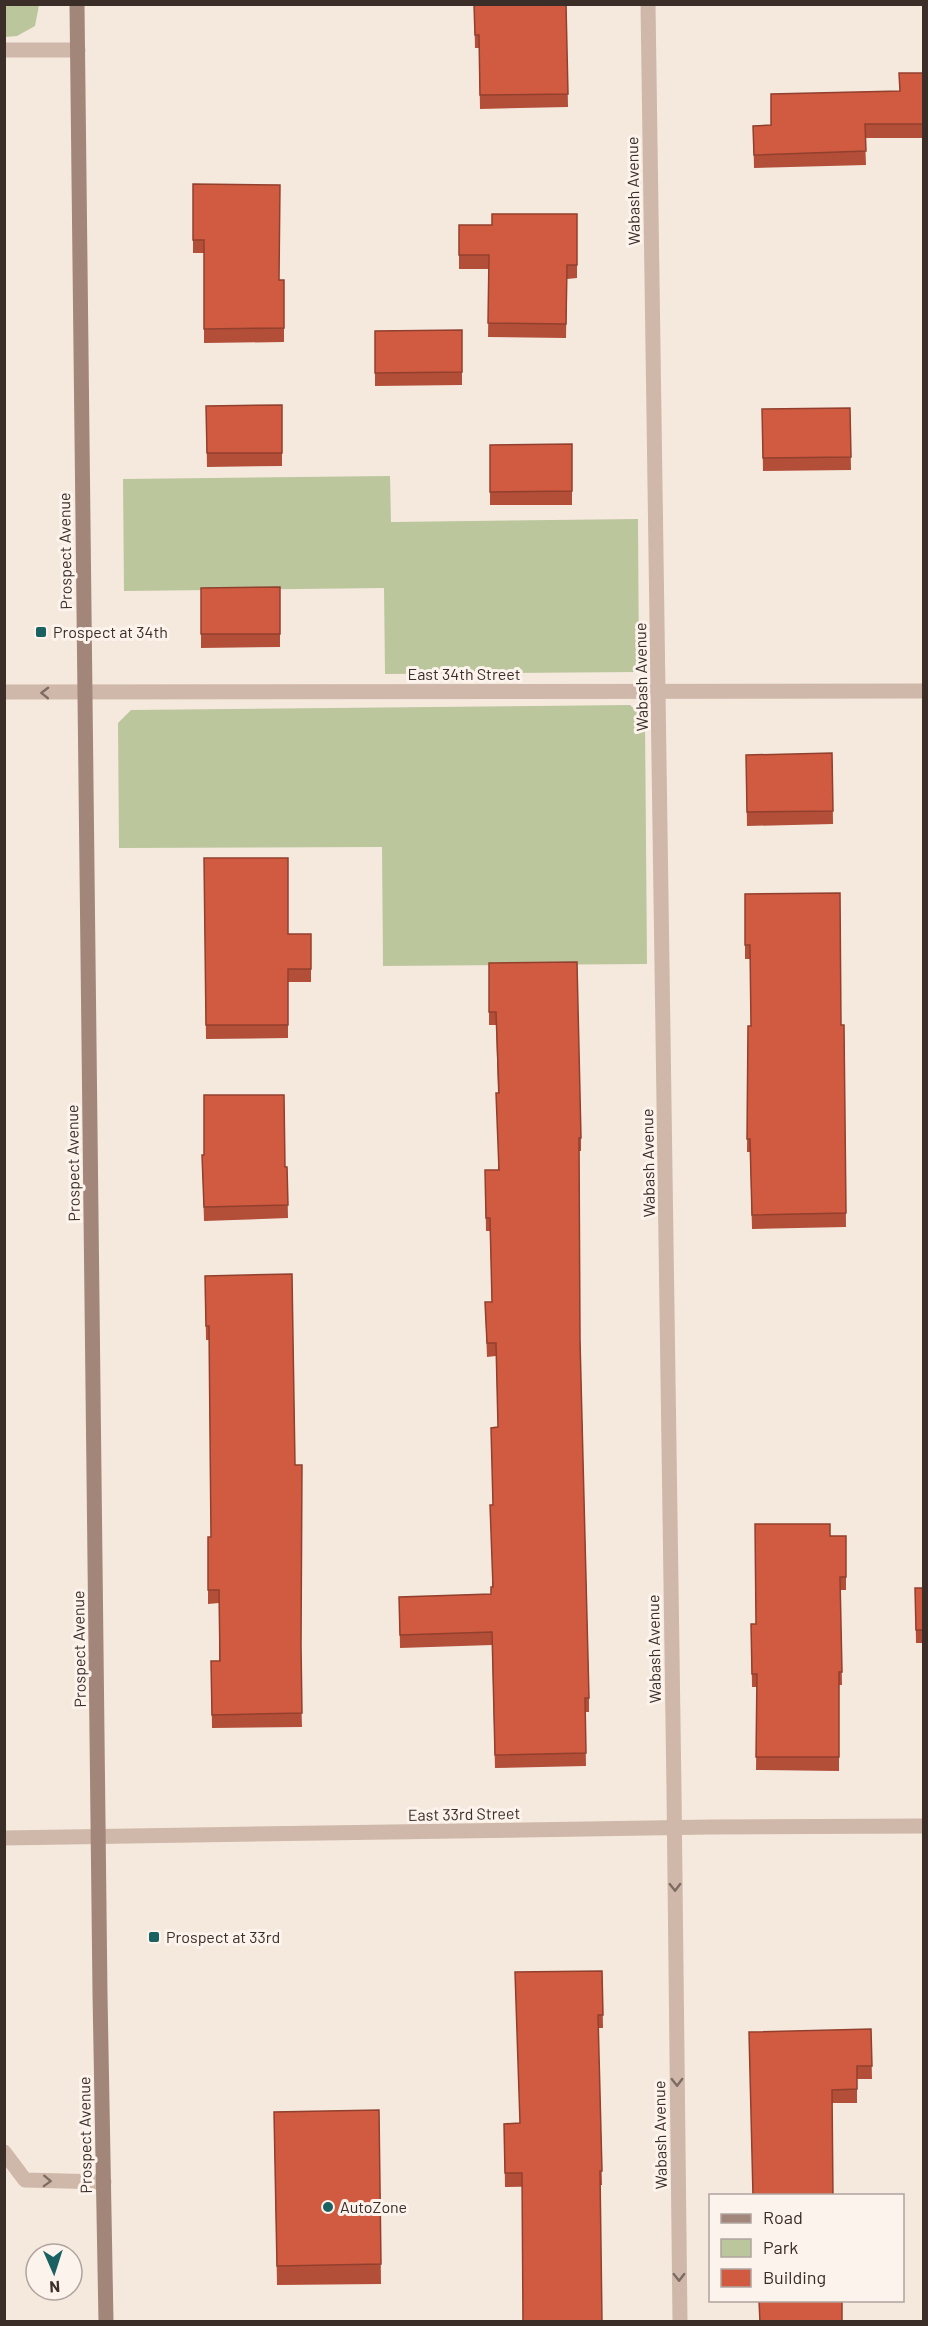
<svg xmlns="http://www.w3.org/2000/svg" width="928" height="2326" font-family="Barlow,sans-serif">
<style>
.green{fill:#bbc69d}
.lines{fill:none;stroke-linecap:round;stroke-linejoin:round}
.lane{stroke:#cfb8a9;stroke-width:15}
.street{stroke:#cfb8a9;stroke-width:15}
.secondary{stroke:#a3867a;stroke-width:15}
.wall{fill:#b34e38}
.building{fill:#d05b41;stroke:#92402e;stroke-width:1.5}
.oneway{stroke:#7e6c63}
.poi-dot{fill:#1a6161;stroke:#fcf3ec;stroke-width:2}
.labels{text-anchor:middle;stroke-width:6;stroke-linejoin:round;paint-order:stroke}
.street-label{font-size:16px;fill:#3b2e29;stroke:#fcf3ec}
.poi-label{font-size:16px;fill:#3b2e29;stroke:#fcf3ec;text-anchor:start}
</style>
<rect width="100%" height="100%" fill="#f5e9de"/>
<g class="green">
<path d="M 4,5 L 39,5 L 35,26 L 17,36 L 5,37 Z"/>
<path d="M 390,476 L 391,522 L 638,519 L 639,672 L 385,674 L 384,588 L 124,591 L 123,479 Z"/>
<path d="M 630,705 L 645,719 L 647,964 L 383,966 L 382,847 L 119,848 L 118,723 L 131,710 Z"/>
</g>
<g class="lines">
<g class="lane">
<path d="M 4,50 L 78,50"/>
<path d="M 4,2152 L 25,2180 L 104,2182"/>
</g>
<g class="street">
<path d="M 648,4 L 674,1790 L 680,2322"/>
<path d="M 4,692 L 924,691"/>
<path d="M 4,1838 L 711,1827 L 924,1826"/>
</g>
<path class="secondary" d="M 77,4 L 100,1994 L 106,2322"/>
</g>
<g class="wall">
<path d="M 474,4 L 566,4 L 568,107 L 480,109 L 479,48 L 475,48 Z"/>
<path d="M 924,73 L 924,138 L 865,138 L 866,165 L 754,168 L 753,126 L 771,125 L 899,91 Z"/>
<path d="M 193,184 L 279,280 L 284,280 L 284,342 L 204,343 L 204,253 L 193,253 Z"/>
<path d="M 577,214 L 577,278 L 567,279 L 566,338 L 488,337 L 489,269 L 459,269 L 459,225 L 492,225 Z"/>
<path d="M 462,330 L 462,385 L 375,386 L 375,331 Z"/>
<path d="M 282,405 L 282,466 L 207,467 L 206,406 Z"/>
<path d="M 850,408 L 851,470 L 763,471 L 762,409 Z"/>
<path d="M 572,444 L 572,505 L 490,505 L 490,445 Z"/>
<path d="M 280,587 L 280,647 L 201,648 L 201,588 Z"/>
<path d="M 832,753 L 833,824 L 747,826 L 746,755 Z"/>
<path d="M 204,858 L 288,934 L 311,947 L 311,982 L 288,982 L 288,1038 L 206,1039 Z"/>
<path d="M 745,894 L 841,1025 L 844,1025 L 846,1227 L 752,1229 L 750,1152 L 747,1152 L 748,1026 L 751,1026 L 750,959 L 745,959 Z"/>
<path d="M 489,963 L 581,1138 L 581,1151 L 579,1151 L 580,1340 L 589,1698 L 589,1712 L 585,1712 L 586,1766 L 495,1768 L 492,1645 L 400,1648 L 399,1597 L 491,1594 L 492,1587 L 493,1505 L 498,1428 L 496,1356 L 487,1357 L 485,1302 L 492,1302 L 490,1231 L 486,1231 L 485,1170 L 498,1170 L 498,1093 L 496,1025 L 489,1025 Z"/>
<path d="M 202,1155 L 287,1167 L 288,1218 L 204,1221 Z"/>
<path d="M 205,1276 L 295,1465 L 302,1727 L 212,1728 L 211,1661 L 219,1661 L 219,1603 L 208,1604 L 208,1537 L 211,1537 L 209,1340 L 206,1340 Z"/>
<path d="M 830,1536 L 846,1536 L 846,1590 L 840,1590 L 842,1685 L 839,1685 L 839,1771 L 756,1770 L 757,1687 L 752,1687 L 751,1624 L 756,1624 Z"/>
<path d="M 915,1588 L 924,1588 L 924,1643 L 916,1643 Z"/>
<path d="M 602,1971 L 603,2028 L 598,2028 L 602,2185 L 505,2187 L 504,2124 L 519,2123 Z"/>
<path d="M 871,2029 L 872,2079 L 857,2079 L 857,2103 L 832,2103 L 753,2196 Z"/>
<path d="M 379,2110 L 381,2284 L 277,2285 L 274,2112 Z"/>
</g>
<g class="building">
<path d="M 474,4 L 566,4 L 568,94 L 480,95 L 479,35 L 475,35 Z"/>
<path d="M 899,73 L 924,73 L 924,124 L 865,124 L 866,151 L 754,155 L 753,126 L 771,125 L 771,94 L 900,91 Z"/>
<path d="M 193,184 L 280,185 L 279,280 L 284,280 L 284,328 L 204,329 L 204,240 L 193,240 Z"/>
<path d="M 492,214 L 577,214 L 577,265 L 567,265 L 566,324 L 488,323 L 489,255 L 459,255 L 459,225 L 492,225 Z"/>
<path d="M 462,330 L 462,372 L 375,373 L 375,331 Z"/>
<path d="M 282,405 L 282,453 L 207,453 L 206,406 Z"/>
<path d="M 850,408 L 851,457 L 763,458 L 762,409 Z"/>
<path d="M 572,444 L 572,491 L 490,492 L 490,445 Z"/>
<path d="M 280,587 L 280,634 L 201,634 L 201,588 Z"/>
<path d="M 832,753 L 833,811 L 747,812 L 746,755 Z"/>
<path d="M 204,858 L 288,858 L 288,934 L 311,934 L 311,969 L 288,969 L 288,1025 L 206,1025 Z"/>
<path d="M 840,893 L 841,1025 L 844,1025 L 846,1213 L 752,1215 L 750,1139 L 747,1139 L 748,1026 L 751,1026 L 750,945 L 745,945 L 745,894 Z"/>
<path d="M 577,962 L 581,1138 L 579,1138 L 580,1340 L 589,1698 L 585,1698 L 586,1753 L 495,1755 L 492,1632 L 400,1635 L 399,1597 L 491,1594 L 491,1587 L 493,1587 L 490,1505 L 493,1505 L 491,1428 L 498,1427 L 496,1343 L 487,1343 L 485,1302 L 492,1302 L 490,1218 L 486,1218 L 485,1170 L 499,1170 L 496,1093 L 499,1093 L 496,1012 L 489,1012 L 489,963 Z"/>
<path d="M 204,1095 L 284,1095 L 285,1167 L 287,1167 L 288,1205 L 204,1207 L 202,1155 L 204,1155 Z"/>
<path d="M 292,1274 L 295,1465 L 302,1465 L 301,1645 L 302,1713 L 212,1715 L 211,1661 L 220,1661 L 219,1590 L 208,1590 L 208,1537 L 211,1537 L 209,1326 L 206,1326 L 205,1276 Z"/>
<path d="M 755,1524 L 830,1524 L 830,1536 L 846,1536 L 846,1577 L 840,1577 L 842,1672 L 839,1672 L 839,1757 L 756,1757 L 757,1674 L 752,1674 L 751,1624 L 756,1624 Z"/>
<path d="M 915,1588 L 924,1588 L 924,1630 L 916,1630 Z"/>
<path d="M 602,1971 L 603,2015 L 598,2015 L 602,2171 L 600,2171 L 602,2322 L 523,2322 L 522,2173 L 505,2173 L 504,2124 L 520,2123 L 515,1972 Z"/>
<path d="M 871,2029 L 872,2066 L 857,2066 L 857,2089 L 832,2090 L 833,2196 L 753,2196 L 749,2032 Z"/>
<path d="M 379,2110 L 381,2264 L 277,2266 L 274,2112 Z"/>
<path d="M 759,2301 L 842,2301 L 842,2322 L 760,2322 Z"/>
</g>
<defs><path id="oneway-chevron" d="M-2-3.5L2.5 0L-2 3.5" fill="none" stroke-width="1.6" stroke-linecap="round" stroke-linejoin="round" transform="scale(1.5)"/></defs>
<g class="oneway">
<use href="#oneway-chevron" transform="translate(45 693) rotate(-179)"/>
<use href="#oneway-chevron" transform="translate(675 1887) rotate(89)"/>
<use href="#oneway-chevron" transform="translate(677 2082) rotate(89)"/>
<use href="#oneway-chevron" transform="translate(47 2181) rotate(2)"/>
<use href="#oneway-chevron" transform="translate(679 2277) rotate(89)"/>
</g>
<g class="poi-dot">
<rect x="35" y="626" width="12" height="12" rx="3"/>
<rect x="148" y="1931" width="12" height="12" rx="3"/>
<circle cx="328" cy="2207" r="6"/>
</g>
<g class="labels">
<g class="street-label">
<text transform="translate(633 191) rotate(-91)" y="6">Wabash Avenue</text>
<text transform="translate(65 551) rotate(-91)" y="6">Prospect Avenue</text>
<text x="464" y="680">East 34th Street</text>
<text transform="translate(641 677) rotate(-91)" y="6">Wabash Avenue</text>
<text transform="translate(73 1163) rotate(-91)" y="6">Prospect Avenue</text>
<text transform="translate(648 1163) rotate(-91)" y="6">Wabash Avenue</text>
<text transform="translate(79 1649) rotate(-91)" y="6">Prospect Avenue</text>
<text transform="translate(654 1649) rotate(-91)" y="6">Wabash Avenue</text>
<text transform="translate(464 1814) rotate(-1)" y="6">East 33rd Street</text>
<text transform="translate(85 2135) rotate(-91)" y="6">Prospect Avenue</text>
<text transform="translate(660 2135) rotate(-91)" y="6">Wabash Avenue</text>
</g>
<g class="poi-label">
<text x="53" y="638">Prospect at 34th</text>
<text x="166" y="1943">Prospect at 33rd</text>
<text x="340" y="2213">AutoZone</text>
</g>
</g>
<rect width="928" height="2326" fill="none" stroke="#3b2e29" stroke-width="12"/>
<rect x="709" y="2194" width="195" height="108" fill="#fcf3ec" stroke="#afa49e" stroke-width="1.5"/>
<rect x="721" y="2214" width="30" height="9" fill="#a3867a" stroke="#afa49e" stroke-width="1.5"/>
<text x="763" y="2224" font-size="18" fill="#3b2e29">Road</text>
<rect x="721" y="2239" width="30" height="18" fill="#bbc69d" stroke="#afa49e" stroke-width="1.5"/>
<text x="763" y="2254" font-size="18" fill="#3b2e29">Park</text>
<rect x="721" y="2269" width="30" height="18" fill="#d05b41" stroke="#afa49e" stroke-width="1.5"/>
<text x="763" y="2284" font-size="18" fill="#3b2e29">Building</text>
<g transform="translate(54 2272) rotate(177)"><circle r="28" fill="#fcf3ec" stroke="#afa49e" stroke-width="1.5"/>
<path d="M0-4.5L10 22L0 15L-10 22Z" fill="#1a6161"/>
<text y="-9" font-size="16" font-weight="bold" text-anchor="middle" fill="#3b2e29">N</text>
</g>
</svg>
